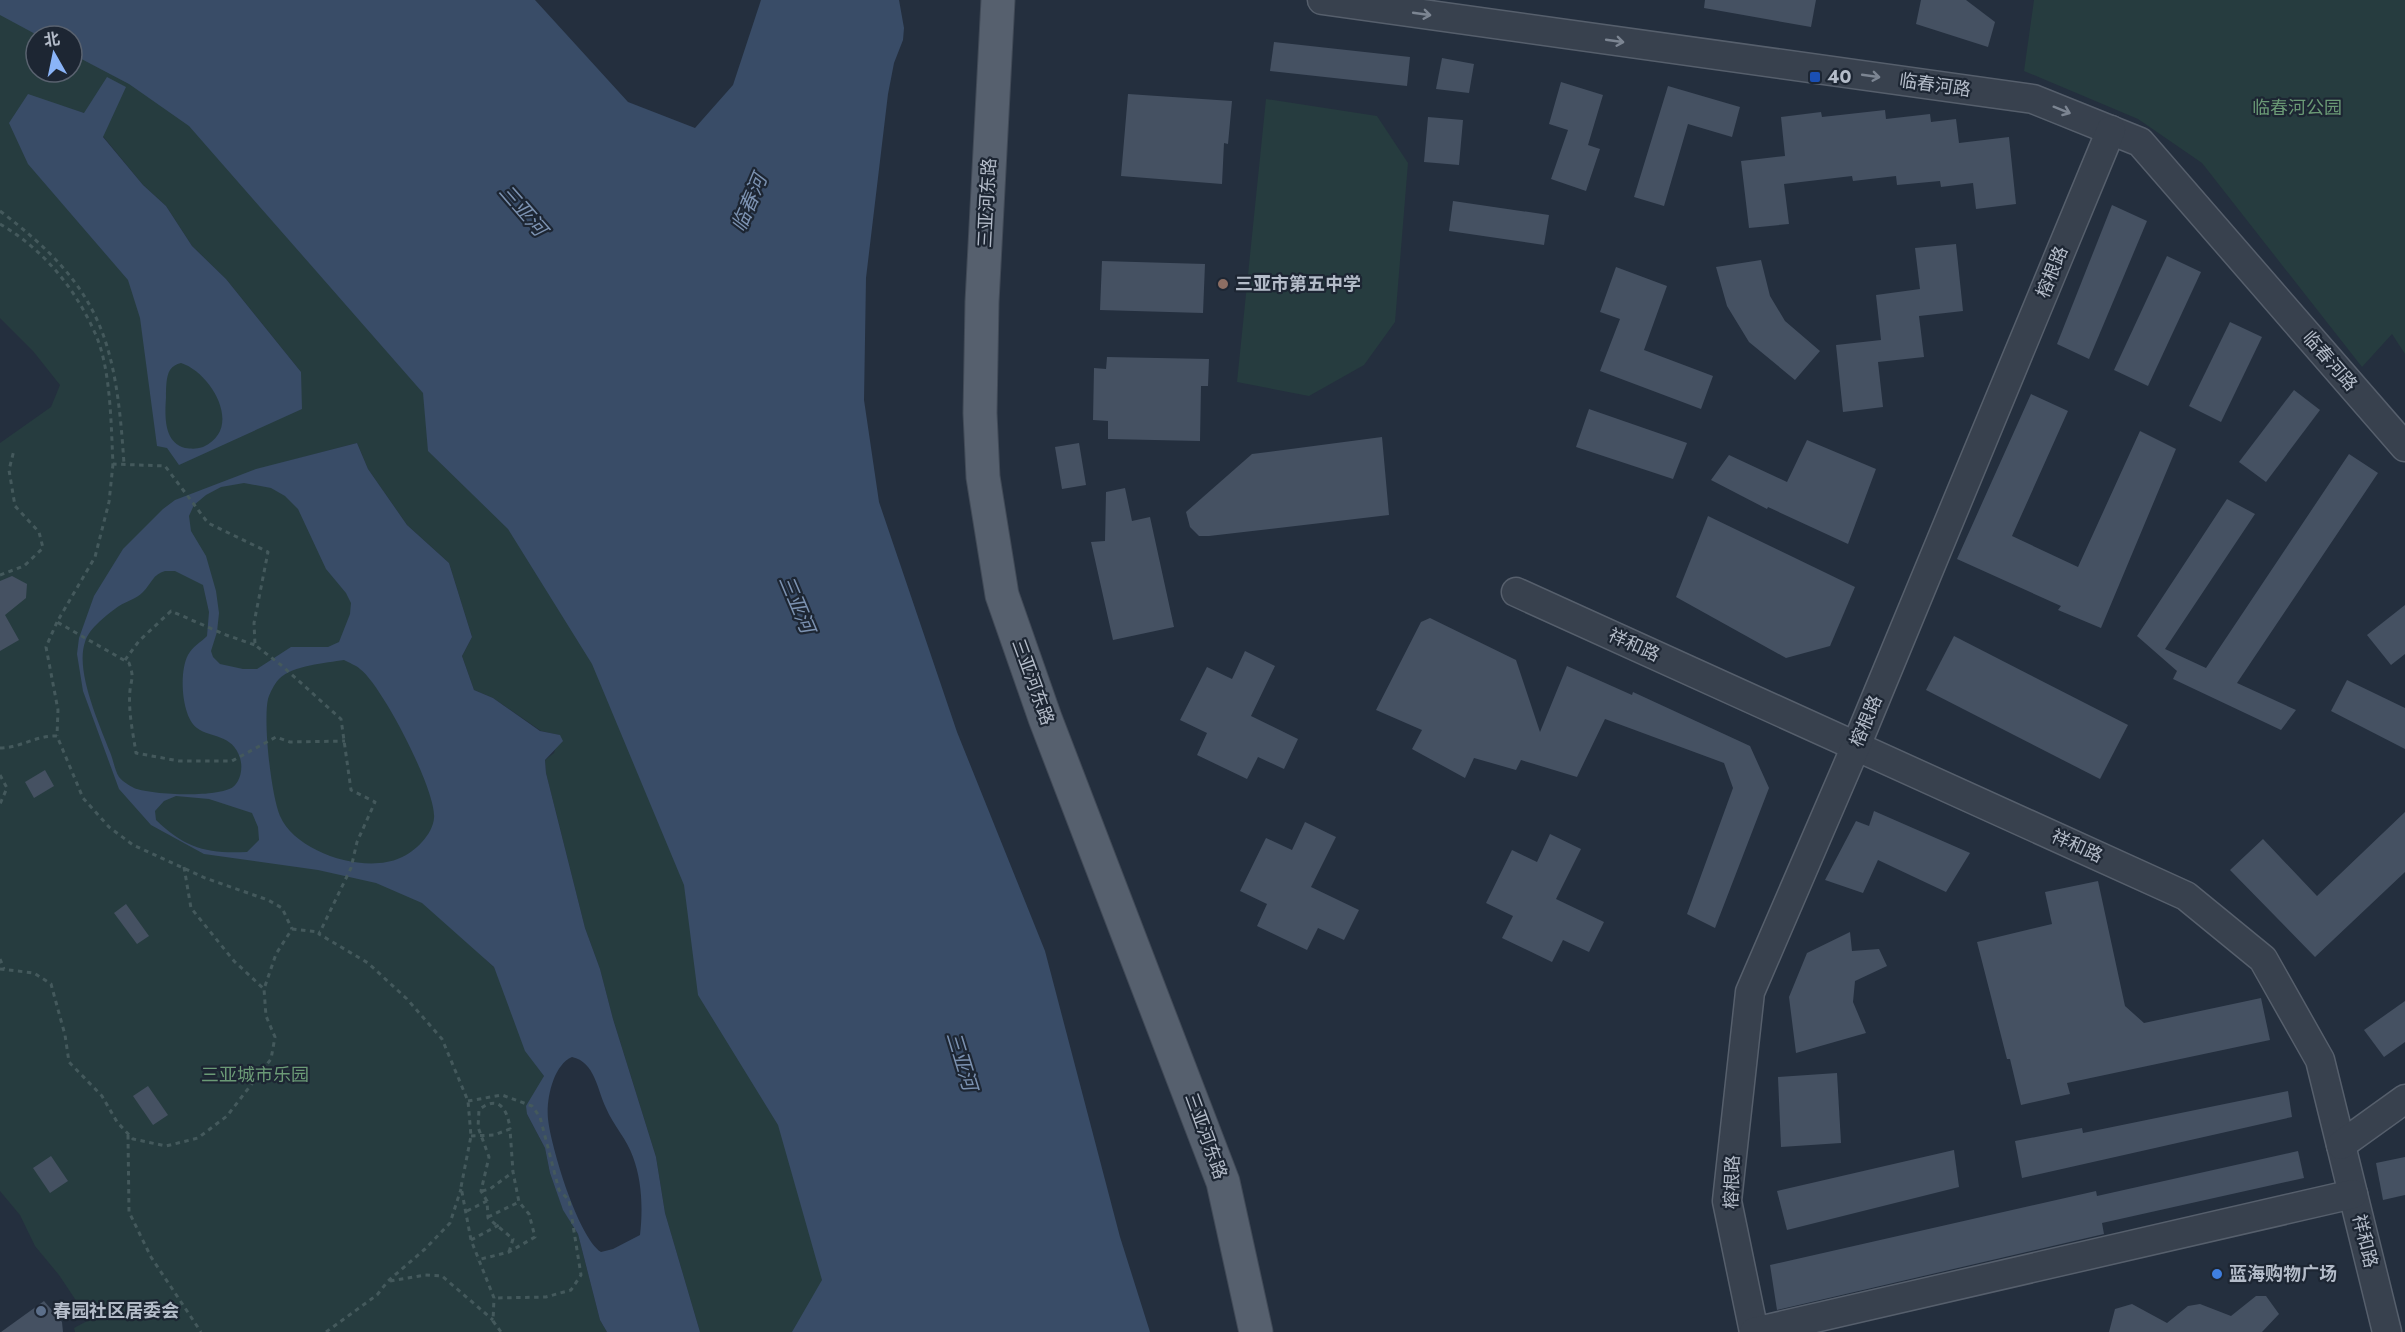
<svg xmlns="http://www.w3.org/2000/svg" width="2405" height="1332" font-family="Jost,'Noto Sans SC',sans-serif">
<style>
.green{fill:#263c3f;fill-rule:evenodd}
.water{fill:#394c67;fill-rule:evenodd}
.building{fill:#455162}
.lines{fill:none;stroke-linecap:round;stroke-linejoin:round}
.minor-casing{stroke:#565f6c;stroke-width:31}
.major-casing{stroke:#414a57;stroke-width:35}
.path{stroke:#44595c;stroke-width:3;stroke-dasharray:4.5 4.5;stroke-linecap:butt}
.minor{stroke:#38414e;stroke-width:28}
.major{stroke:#56606e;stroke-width:33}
.oneway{stroke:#7c8592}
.transit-dot{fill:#1a4fb4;stroke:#1d2633;stroke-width:2}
.education-dot{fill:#8d6e63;stroke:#1d2633;stroke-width:2}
.shop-dot{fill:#3f7fe0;stroke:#1d2633;stroke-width:2}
.service-dot{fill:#5c6f8a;stroke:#1d2633;stroke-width:2}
.labels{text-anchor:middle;stroke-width:4.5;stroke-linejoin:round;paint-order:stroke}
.poi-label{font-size:18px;font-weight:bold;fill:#b4bcc9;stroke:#1d2633;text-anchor:start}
.street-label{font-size:18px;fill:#b4bcc9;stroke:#1d2633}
.park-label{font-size:18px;fill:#6b9a76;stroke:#1d2633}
.water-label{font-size:20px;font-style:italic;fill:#7c92b1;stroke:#1d2633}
</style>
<rect width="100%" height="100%" fill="#242f3e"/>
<g class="green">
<path d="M 0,0 L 71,36 L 36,36 L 36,72 L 72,72 L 72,36 L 220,125 L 527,530 L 605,662 L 777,1093 L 831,1277 L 803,1332 L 700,1332 L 665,1213 L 656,1157 L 613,1019 L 600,969 L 585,928 L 546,773 L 545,760 L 554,753 L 559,735 L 541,731 L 493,698 L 474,690 L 462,656 L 472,637 L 449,563 L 407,525 L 368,469 L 357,443 L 285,462 L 356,551 L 485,959 L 494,967 L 536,1065 L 544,1076 L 527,1114 L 545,1148 L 550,1173 L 563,1209 L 578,1234 L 600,1320 L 607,1332 L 75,1332 L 74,1328 L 89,1320 L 59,1275 L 35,1246 L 20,1215 L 0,1191 L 0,443 L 51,407 L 60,385 L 33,351 L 0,318 ZM 62,106 L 84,113 L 143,185 L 166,206 L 192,246 L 226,279 L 301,372 Z"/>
<path d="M 2034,0 L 2405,0 L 2405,354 L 2392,334 L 2362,367 L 2202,163 L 2138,119 L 2024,71 Z"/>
<path d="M 1266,99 L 1377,116 L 1408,163 L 1395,322 L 1364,365 L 1309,396 L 1237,382 Z"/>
</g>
<g class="water">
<path d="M 0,0 L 535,0 L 628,102 L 695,128 L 733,85 L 761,0 L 899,0 L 904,28 L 903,40 L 894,63 L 888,94 L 866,278 L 864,400 L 879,502 L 957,732 L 1045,951 L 1120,1237 L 1150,1332 L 792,1332 L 822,1280 L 778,1125 L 698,995 L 684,885 L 592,664 L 508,529 L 428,451 L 423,393 L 189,126 L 129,84 L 72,54 L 72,36 L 39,36 L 0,15 Z"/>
<path d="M 107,77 L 126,87 L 103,137 L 143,185 L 166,206 L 192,246 L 226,279 L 301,372 L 302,409 L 179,465 L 167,448 L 157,446 L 140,318 L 128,280 L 28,164 L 9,123 L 28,94 L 84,113 ZM 181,363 C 212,373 244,429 203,447 C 196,449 193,449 185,448 C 163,442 165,415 166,397 C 166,389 166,376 170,370 C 173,366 176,364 181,363 Z"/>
<path d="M 357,443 L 368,469 L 407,525 L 449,563 L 472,637 L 462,656 L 474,690 L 493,698 L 540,731 L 560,735 L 563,741 L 545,760 L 546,773 L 585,928 L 600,969 L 613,1019 L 656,1157 L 665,1213 L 700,1332 L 607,1332 L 600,1320 L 578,1234 L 563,1210 L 550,1173 L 545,1148 L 527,1114 L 526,1106 L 544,1076 L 525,1051 L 494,967 L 422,903 L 376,883 L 318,870 L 204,854 L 151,825 L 119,789 L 83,691 L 77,654 L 79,638 L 94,596 L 123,549 L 163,509 L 175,500 L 256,469 ZM 244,483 L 271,488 L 285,496 L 298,509 L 326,569 L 346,593 L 351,603 L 350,614 L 339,642 L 328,647 L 291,647 L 257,669 L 243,669 L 220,664 L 213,657 L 211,651 L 217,632 L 219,613 L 216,591 L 206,556 L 191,531 L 189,516 L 194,505 L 206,495 L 221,487 ZM 165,571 L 175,571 L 203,585 L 209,612 L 207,636 C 201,642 192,647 188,655 C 179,671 181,716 197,728 C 210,738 233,734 240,758 C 243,767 241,781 233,787 C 218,798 151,795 134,788 C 130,786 122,781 119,777 C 115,771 113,759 110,752 C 99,723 75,671 85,642 C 89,628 108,614 119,606 C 127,601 136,599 143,592 C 151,584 153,574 165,571 ZM 344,660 C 349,663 356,665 360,669 C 382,685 437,792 434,818 C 433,834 415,852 400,858 C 365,874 296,853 280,816 C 271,795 263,721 268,699 C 270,693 274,684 279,679 C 293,665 326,663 344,660 ZM 176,796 L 209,799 L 252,813 L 258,827 L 259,840 L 247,852 C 207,854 185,848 156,820 L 155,811 L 164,801 ZM 572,1057 C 595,1062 597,1089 606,1108 C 613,1125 627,1139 633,1157 C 642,1181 643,1209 640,1235 L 613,1249 L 601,1252 C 578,1237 551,1147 548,1119 C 546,1100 553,1065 572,1057 Z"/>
</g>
<g class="building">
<path d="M 1705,0 L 1816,0 L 1811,27 L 1704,8 Z"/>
<path d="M 1921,0 L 1966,0 L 1995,22 L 1988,47 L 1916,24 Z"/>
<path d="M 1274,42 L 1410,57 L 1407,86 L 1270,71 Z"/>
<path d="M 1442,58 L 1474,64 L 1469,93 L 1436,89 Z"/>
<path d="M 1561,82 L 1603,95 L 1588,145 L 1600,149 L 1586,191 L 1551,179 L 1568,130 L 1549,124 Z"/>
<path d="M 1668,86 L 1740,107 L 1732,137 L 1688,124 L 1664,206 L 1634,197 Z"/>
<path d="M 1128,94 L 1232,101 L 1228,144 L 1224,143 L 1222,184 L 1121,176 Z"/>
<path d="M 1885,110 L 1886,119 L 1930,114 L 1931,122 L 1956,119 L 1959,143 L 2009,137 L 2016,204 L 1976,209 L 1973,183 L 1941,187 L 1940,181 L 1897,185 L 1896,176 L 1853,181 L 1852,176 L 1784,184 L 1789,224 L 1749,228 L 1741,161 L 1785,156 L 1781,117 L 1821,112 L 1822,117 Z"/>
<path d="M 1428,117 L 1463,120 L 1459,165 L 1424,162 Z"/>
<path d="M 1453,201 L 1549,215 L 1544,245 L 1449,231 Z"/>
<path d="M 2112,205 L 2147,221 L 2089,359 L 2057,344 Z"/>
<path d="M 1956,244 L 1963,311 L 1919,316 L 1924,357 L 1878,362 L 1883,407 L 1843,412 L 1836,345 L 1881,340 L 1876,295 L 1920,289 L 1915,248 Z"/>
<path d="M 2167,256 L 2201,272 L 2148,386 L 2114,370 Z"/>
<path d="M 1761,260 L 1770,296 L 1785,321 L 1820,351 L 1795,380 L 1749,342 L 1727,306 L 1716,267 Z"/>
<path d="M 1102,261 L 1205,264 L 1203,313 L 1100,310 Z"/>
<path d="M 1616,267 L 1667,286 L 1644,350 L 1713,376 L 1701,409 L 1600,371 L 1620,319 L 1600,312 Z"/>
<path d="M 2230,322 L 2262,337 L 2221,422 L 2189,406 Z"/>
<path d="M 1107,357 L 1209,359 L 1208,386 L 1201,386 L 1200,441 L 1108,439 L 1108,421 L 1093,420 L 1094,368 L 1106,369 Z"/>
<path d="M 2294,390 L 2320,410 L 2266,482 L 2239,462 Z"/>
<path d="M 2031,394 L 2068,411 L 2012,536 L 2078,567 L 2140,431 L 2176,449 L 2101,628 L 2058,610 L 2061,606 L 1957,559 Z"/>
<path d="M 1589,409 L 1687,443 L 1673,479 L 1576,447 Z"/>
<path d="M 1382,437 L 1389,515 L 1209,536 L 1199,536 L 1190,527 L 1186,512 L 1252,454 Z"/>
<path d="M 1807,440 L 1876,469 L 1848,544 L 1768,507 L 1767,509 L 1711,480 L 1729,455 L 1787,482 Z"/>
<path d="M 1079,443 L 1086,485 L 1062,489 L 1055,447 Z"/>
<path d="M 2349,454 L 2378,473 L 2237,683 L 2296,710 L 2281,730 L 2173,679 L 2177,671 L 2137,636 L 2227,499 L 2255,514 L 2165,649 L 2206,668 Z"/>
<path d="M 1125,488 L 1132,521 L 1150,517 L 1174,627 L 1113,640 L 1091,542 L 1105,541 L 1106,492 Z"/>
<path d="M 1708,516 L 1855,587 L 1830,646 L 1786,658 L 1676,597 Z"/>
<path d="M 12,576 L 27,584 L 26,598 L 5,615 L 19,640 L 0,651 L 0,581 Z"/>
<path d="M 2405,605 L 2405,654 L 2391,665 L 2367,635 Z"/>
<path d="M 1430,618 L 1516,660 L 1540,732 L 1567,666 L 1632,695 L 1633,692 L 1750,746 L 1769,788 L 1715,928 L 1687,914 L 1733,788 L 1724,763 L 1605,719 L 1577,777 L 1521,760 L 1516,770 L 1474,758 L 1465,778 L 1412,749 L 1422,730 L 1376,710 L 1421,622 Z"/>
<path d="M 1954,636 L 2128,725 L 2100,779 L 1926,690 Z"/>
<path d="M 1245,651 L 1275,666 L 1251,716 L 1298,739 L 1284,769 L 1258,757 L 1247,779 L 1197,755 L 1207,733 L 1180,720 L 1207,667 L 1232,679 Z"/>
<path d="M 2347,680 L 2405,708 L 2405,749 L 2331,711 Z"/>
<path d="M 45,770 L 54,786 L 34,798 L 25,782 Z"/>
<path d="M 1874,811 L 1970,853 L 1946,892 L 1878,860 L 1863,893 L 1825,880 L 1856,821 L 1869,826 Z"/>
<path d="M 2405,812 L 2405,872 L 2315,957 L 2230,870 L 2263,839 L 2317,896 Z"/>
<path d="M 1305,822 L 1336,837 L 1311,887 L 1359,910 L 1344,940 L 1318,928 L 1307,950 L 1257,926 L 1267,904 L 1240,891 L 1266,838 L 1292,850 Z"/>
<path d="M 1550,834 L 1581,849 L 1556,899 L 1604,922 L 1589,952 L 1563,940 L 1552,962 L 1502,938 L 1513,916 L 1486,903 L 1512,850 L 1537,862 Z"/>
<path d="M 2098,881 L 2125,1006 L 2144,1023 L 2261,998 L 2270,1040 L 2067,1083 L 2070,1094 L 2021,1105 L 2010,1059 L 2007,1059 L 1977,942 L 2052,924 L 2045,892 Z"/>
<path d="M 126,904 L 149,936 L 137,944 L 114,913 Z"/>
<path d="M 1850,932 L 1852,951 L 1879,949 L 1887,966 L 1855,981 L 1853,1002 L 1866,1033 L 1796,1053 L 1789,997 L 1807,953 Z"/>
<path d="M 2405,1001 L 2405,1042 L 2384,1057 L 2364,1030 Z"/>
<path d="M 1837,1073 L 1841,1143 L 1781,1147 L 1778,1077 Z"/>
<path d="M 148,1086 L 168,1115 L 153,1125 L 133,1096 Z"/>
<path d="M 2288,1091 L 2292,1117 L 2022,1178 L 2015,1141 L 2082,1128 L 2083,1133 Z"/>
<path d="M 1954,1150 L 1959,1187 L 1787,1230 L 1777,1191 Z"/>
<path d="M 2298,1151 L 2304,1178 L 2102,1223 L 2104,1234 L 1777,1310 L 1770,1265 L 2096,1191 L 2097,1196 Z"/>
<path d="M 51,1156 L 68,1181 L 50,1193 L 33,1168 Z"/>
<path d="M 2405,1157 L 2405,1195 L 2383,1200 L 2376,1163 Z"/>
<path d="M 2256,1296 L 2266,1296 L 2279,1314 L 2262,1332 L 2109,1332 L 2115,1309 L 2132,1304 L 2167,1323 L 2188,1306 L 2200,1304 L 2231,1316 Z"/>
<path d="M 44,1301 L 62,1322 L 63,1332 L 1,1332 Z"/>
</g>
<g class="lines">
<defs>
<g id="minor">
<path d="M 1322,0 L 2033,99 L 2140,142 L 2405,447"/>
<path d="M 1516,592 L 2186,896 L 2263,959 L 2320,1060 L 2387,1332"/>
<path d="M 2341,1145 L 2405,1099"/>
<path d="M 1754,1332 L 1727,1201 L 1750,992 L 1856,746 L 2111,130"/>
<path d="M 1754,1332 L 2353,1194"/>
</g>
<path id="major" d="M 998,0 L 982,302 L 980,413 L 983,477 L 1002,595 L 1045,718 L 1223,1182 L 1256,1332"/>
</defs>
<use href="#minor" class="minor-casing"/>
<use href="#major" class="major-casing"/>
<g class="path">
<path d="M 0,211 C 102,288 116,341 124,464"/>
<path d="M 0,224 C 43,249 75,288 95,333 C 111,368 111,425 113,464 L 165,466 L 208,523 L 268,552 L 254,623 L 255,645 L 281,665 L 341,719 L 351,790 L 375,802 L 357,842 L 351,868 L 319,934 L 368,963 L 407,999 L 442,1039 L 468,1101 L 471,1136 L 461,1187 L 471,1240 L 494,1298 L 493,1321 L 501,1332"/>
<path d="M 113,464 L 109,502 L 95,557 L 57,622 L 129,663 C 134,678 132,676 130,690 C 128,711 133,733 136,753 L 179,761 L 232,761 L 276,737 L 290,742 L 345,741"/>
<path d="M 0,575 L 24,566 L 43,548 L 39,532 L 15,506 L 9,470 L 14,450"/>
<path d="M 57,622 L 46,647 L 58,710 L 57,736"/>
<path d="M 125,660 L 139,641 L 171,611 L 226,635 L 255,645"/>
<path d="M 0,748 C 20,748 37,735 57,736 L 83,798 L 109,827 L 133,845 L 205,878 L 268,900 L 282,908 L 292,929"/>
<path d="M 0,775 L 7,788 L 0,804"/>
<path d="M 184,867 L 191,908 L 234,961 L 264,989"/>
<path d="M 292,929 L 320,932"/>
<path d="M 0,959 L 4,969"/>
<path d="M 0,969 L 34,973 L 51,984 L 65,1035 L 69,1062 L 102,1096 L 117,1122 L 133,1139 L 166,1146 L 198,1138 L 227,1116 L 271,1059 L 275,1037 L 266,1016 L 264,989 L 276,954 L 292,929"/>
<path d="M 468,1101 L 502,1095 L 532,1106 L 540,1117 L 559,1190 L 569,1200 L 581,1275 L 571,1290 L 546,1297 L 494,1298"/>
<path d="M 128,1135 L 129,1212 L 151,1257 L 201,1332"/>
<path d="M 471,1136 L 494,1135 L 510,1129 L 513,1172 L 519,1202 L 529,1214 L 535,1237 L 509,1252 L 477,1260"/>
<path d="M 482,1191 L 490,1189 L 513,1172"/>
<path d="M 487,1201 L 481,1191 L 489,1157 L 478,1127 L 479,1110 C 499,1093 508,1111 510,1129"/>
<path d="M 467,1211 L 487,1201 L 488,1218 L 513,1239 L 509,1252"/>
<path d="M 488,1217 L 519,1202"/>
<path d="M 471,1240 L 499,1225"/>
<path d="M 390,1281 L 425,1275 L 442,1276 L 493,1320"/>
<path d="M 326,1332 L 377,1295 L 388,1281 L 425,1249 L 450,1223 L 461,1189"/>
</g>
<use href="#minor" class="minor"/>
<use href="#major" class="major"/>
</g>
<defs><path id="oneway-shaft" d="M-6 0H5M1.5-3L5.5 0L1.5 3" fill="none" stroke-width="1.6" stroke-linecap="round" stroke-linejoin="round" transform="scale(1.5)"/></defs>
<g class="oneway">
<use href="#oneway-shaft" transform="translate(1422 14) rotate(8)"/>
<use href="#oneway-shaft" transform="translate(1615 41) rotate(8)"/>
<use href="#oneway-shaft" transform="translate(1871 76) rotate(8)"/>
<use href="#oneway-shaft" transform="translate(2062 110) rotate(22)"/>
</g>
<rect class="transit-dot" x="1809" y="71" width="12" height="12" rx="3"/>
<circle class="education-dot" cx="1223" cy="284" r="6"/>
<circle class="shop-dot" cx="2217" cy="1274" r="6"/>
<circle class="service-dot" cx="41" cy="1311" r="6"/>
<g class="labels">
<g class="poi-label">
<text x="1827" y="83">40</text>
<text x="1235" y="290">三亚市第五中学</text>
<text x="2229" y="1280">蓝海购物广场</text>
<text x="53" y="1317">春园社区居委会</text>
</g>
<g class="street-label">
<text transform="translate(1935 85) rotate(8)" y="6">临春河路</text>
<text transform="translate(987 203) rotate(-87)" y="6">三亚河东路</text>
<text transform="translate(2052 272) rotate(-68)" y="6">榕根路</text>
<text transform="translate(2330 361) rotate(49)" y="6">临春河路</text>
<text transform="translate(1634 645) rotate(24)" y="6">祥和路</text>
<text transform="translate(1033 682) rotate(70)" y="6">三亚河东路</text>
<text transform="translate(1866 721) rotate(-67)" y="6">榕根路</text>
<text transform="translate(2077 846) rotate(24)" y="6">祥和路</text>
<text transform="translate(1206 1136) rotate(70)" y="6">三亚河东路</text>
<text transform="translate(1732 1182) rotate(-88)" y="6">榕根路</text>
<text transform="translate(2365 1241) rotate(76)" y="6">祥和路</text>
</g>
<g class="park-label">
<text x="2297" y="114">临春河公园</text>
<text x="255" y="1081">三亚城市乐园</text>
</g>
<g class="water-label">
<text transform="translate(749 203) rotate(-67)" y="7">临春河</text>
<text transform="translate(523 210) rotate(49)" y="7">三亚河</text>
<text transform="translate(797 604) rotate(67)" y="7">三亚河</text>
<text transform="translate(962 1061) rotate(73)" y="7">三亚河</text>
</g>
</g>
<g transform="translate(54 54) rotate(351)"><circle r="28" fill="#1d2633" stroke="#59626f" stroke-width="1.5"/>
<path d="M0-4.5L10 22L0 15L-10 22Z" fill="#8ab4f8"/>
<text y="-9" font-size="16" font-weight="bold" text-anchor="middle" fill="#b4bcc9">北</text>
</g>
</svg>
